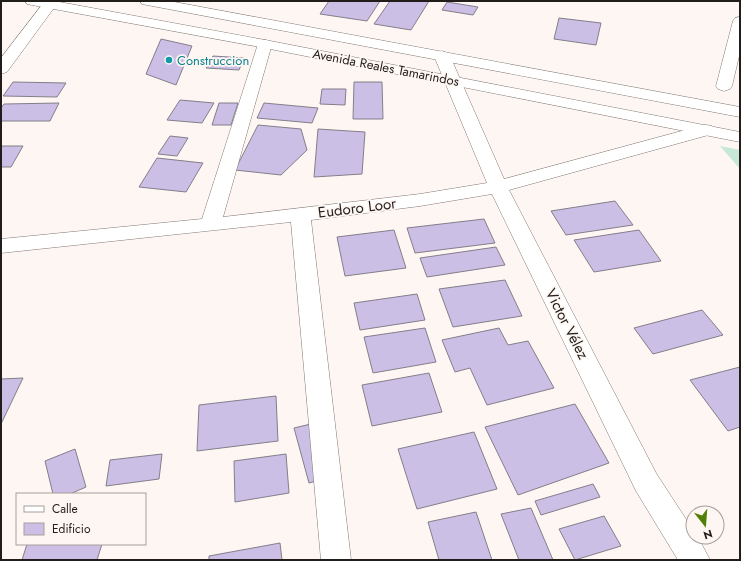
<svg xmlns="http://www.w3.org/2000/svg" width="741" height="561" font-family="Jost,sans-serif">
<style>
.green{fill:#c6e8d4}
.building{fill:#cbbfe5;stroke:#827f8a}
.lines{fill:none;stroke-linecap:round;stroke-linejoin:round}
.minor-casing{stroke:#837872;stroke-width:1}
.secondary-casing{stroke:#837872;stroke-width:1}
.minor{fill:#fff;fill-rule:evenodd}
.secondary{fill:#fff;fill-rule:evenodd}
.culture-dot{fill:#0f9aa8;stroke:#fdf6f2;stroke-width:1.5}
.labels{text-anchor:middle;stroke-width:3.5;stroke-linejoin:round;paint-order:stroke}
.far-culture-label{font-size:13px;fill:#0d838f;stroke:#fdf6f2;text-anchor:start}
.far-street-label{font-size:13px;fill:#211d1b;stroke:#fdf6f2}
.street-label{font-size:15px;fill:#211d1b;stroke:#fdf6f2}
</style>
<rect width="100%" height="100%" fill="#fdf6f2"/>
<path class="green" d="M 720,146 L 740,150 L 740,169 Z"/>
<g class="building">
<path d="M 329,1 L 380,1 L 367,21 L 320,14 Z"/>
<path d="M 390,1 L 429,1 L 411,30 L 374,24 Z"/>
<path d="M 447,2 L 478,7 L 473,15 L 442,10 Z"/>
<path d="M 559,18 L 601,23 L 596,45 L 554,39 Z"/>
<path d="M 161,39 L 192,46 L 176,85 L 146,74 Z"/>
<path d="M 213,56 L 244,58 L 239,70 L 206,68 Z"/>
<path d="M 13,82 L 66,83 L 57,97 L 3,96 Z"/>
<path d="M 354,82 L 382,82 L 383,119 L 353,119 Z"/>
<path d="M 322,89 L 346,89 L 345,105 L 320,104 Z"/>
<path d="M 180,100 L 214,103 L 202,123 L 167,120 Z"/>
<path d="M 59,103 L 50,121 L 1,121 L 1,108 L 4,104 Z"/>
<path d="M 219,103 L 238,103 L 231,125 L 212,125 Z"/>
<path d="M 264,103 L 318,108 L 312,123 L 257,118 Z"/>
<path d="M 258,125 L 301,129 L 307,150 L 281,175 L 235,170 Z"/>
<path d="M 318,129 L 365,132 L 362,174 L 314,177 Z"/>
<path d="M 170,136 L 188,138 L 177,156 L 158,154 Z"/>
<path d="M 1,146 L 23,146 L 11,167 L 1,167 Z"/>
<path d="M 157,158 L 203,163 L 186,192 L 139,187 Z"/>
<path d="M 615,201 L 633,225 L 566,235 L 551,211 Z"/>
<path d="M 484,219 L 495,243 L 415,253 L 407,228 Z"/>
<path d="M 394,230 L 406,268 L 345,276 L 337,237 Z"/>
<path d="M 639,230 L 661,261 L 594,272 L 574,240 Z"/>
<path d="M 496,247 L 505,265 L 427,277 L 420,258 Z"/>
<path d="M 505,280 L 522,316 L 453,327 L 439,289 Z"/>
<path d="M 417,294 L 425,320 L 360,330 L 354,303 Z"/>
<path d="M 702,310 L 723,335 L 653,354 L 634,328 Z"/>
<path d="M 425,328 L 436,362 L 373,373 L 364,337 Z"/>
<path d="M 499,328 L 508,345 L 528,341 L 554,388 L 487,405 L 470,368 L 455,372 L 442,340 Z"/>
<path d="M 740,367 L 740,427 L 728,431 L 690,380 Z"/>
<path d="M 429,373 L 442,412 L 372,426 L 362,385 Z"/>
<path d="M 23,378 L 1,424 L 1,379 Z"/>
<path d="M 276,396 L 278,441 L 197,451 L 199,405 Z"/>
<path d="M 575,404 L 609,463 L 518,495 L 485,427 Z"/>
<path d="M 315,423 L 331,477 L 309,483 L 294,428 Z"/>
<path d="M 474,432 L 497,489 L 417,509 L 398,449 Z"/>
<path d="M 75,449 L 86,487 L 70,494 L 53,494 L 45,461 Z"/>
<path d="M 162,454 L 159,479 L 106,486 L 110,460 Z"/>
<path d="M 286,454 L 289,493 L 235,502 L 234,461 Z"/>
<path d="M 593,484 L 600,497 L 541,515 L 535,501 Z"/>
<path d="M 531,508 L 553,560 L 519,560 L 501,514 Z"/>
<path d="M 476,512 L 492,560 L 439,560 L 428,522 Z"/>
<path d="M 604,516 L 621,546 L 575,560 L 559,529 Z"/>
<path d="M 280,543 L 282,560 L 209,560 L 209,556 Z"/>
<path d="M 27,544 L 102,544 L 97,560 L 22,560 Z"/>
</g>
<g class="lines">
<defs>
<g id="minor">
<path d="M 45,1 L 59,1 L 7,72 L 1,74 L 1,58 Z"/>
<path d="M 740,17 L 740,52 L 732,86 L 730,89 L 724,91 L 718,89 L 716,86 L 733,21 L 735,18 Z"/>
<path d="M 265,40 L 270,41 L 272,44 L 223,217 L 420,194 L 487,183 L 434,56 L 437,53 L 442,51 L 447,53 L 450,56 L 504,179 L 700,126 L 706,125 L 712,126 L 715,130 L 712,134 L 509,190 L 656,473 L 693,530 L 693,537 L 698,537 L 710,560 L 678,560 L 636,491 L 492,194 L 420,206 L 311,220 L 351,560 L 321,560 L 291,222 L 1,253 L 1,239 L 202,219 L 258,44 L 260,41 Z"/>
</g>
<g id="secondary">
<path d="M 25,1 L 54,1 L 265,40 L 740,132 L 740,142 L 265,48 L 32,5 L 27,4 Z"/>
<path d="M 140,1 L 169,1 L 740,107 L 740,117 L 147,5 L 142,4 Z"/>
</g>
</defs>
<use href="#minor" class="minor-casing"/>
<use href="#secondary" class="secondary-casing"/>
<use href="#minor" class="minor"/>
<use href="#secondary" class="secondary"/>
</g>
<circle class="culture-dot" cx="169" cy="60" r="4"/>
<g class="labels">
<g class="far-culture-label">
<text x="177" y="65">Construccion</text>
</g>
<g class="far-street-label">
<text transform="translate(386 67) rotate(11)" y="5">Avenida Reales Tamarindos</text>
</g>
<g class="street-label">
<text transform="translate(357 208) rotate(-7)" y="5">Eudoro Loor</text>
<text transform="translate(567 324) rotate(63)" y="5">Victor Vélez</text>
</g>
</g>
<rect width="741" height="561" fill="none" stroke="#211d1b" stroke-width="4"/>
<rect x="16" y="493" width="130" height="52" fill="#fdf6f2" stroke="#a59f9c"/>
<rect x="24" y="506" width="20" height="6" fill="#ffffff" stroke="#a59f9c"/>
<text x="52" y="513" font-size="12" fill="#211d1b">Calle</text>
<rect x="24" y="523" width="20" height="12" fill="#cbbfe5" stroke="#a59f9c"/>
<text x="52" y="533" font-size="12" fill="#211d1b">Edificio</text>
<g transform="translate(705 525) rotate(163)"><circle r="19" fill="#fdf6f2" stroke="#a59f9c"/>
<path d="M0-3L7 15L0 10L-7 15Z" fill="#527f07"/>
<text y="-6" font-size="11" font-weight="bold" text-anchor="middle" fill="#211d1b">N</text>
</g>
</svg>
